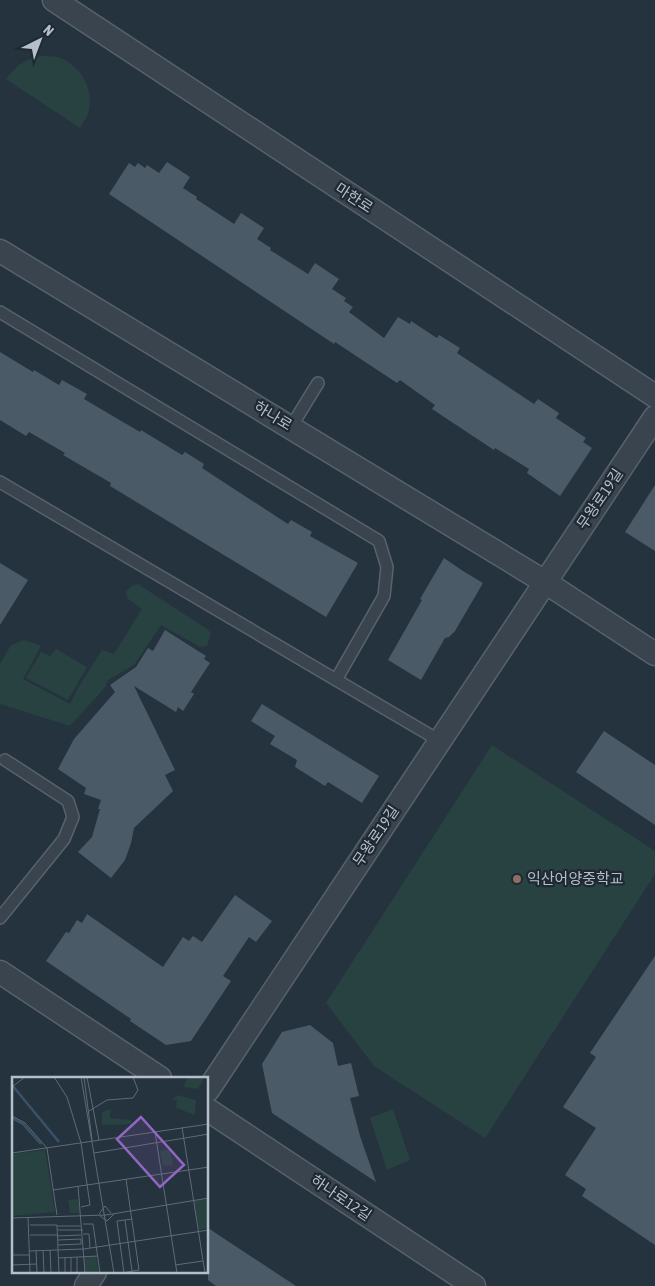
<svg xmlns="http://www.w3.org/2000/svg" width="655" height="1286" font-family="'Asap Condensed','Noto Sans KR',sans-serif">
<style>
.green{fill:#284141}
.building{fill:#4b5a67}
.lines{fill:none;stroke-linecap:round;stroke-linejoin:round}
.lane-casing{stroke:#57626c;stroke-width:14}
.street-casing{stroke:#57626c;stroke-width:25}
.lane{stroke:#39444e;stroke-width:11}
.street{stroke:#39444e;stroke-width:22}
.education-dot{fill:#8d6e63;stroke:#1e2934;stroke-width:2}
.labels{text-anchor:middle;stroke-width:4.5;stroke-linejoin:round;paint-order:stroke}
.street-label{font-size:15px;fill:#b5bfc9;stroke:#1e2934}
.poi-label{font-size:15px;fill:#b5bfc9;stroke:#1e2934;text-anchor:start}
.inset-river{fill:none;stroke:#3a5268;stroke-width:2.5}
.inset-road{fill:none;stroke:#5f6b76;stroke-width:1}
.view{fill:#9267c3;fill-opacity:0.15;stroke:#9267c3;stroke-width:2.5}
.inset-edge{fill:none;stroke:#b5bfc9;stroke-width:2.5}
</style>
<rect width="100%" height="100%" fill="#25333f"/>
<g class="green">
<path d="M 41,56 C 46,56 52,56 57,57 C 81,64 95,90 88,114 C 86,119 82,124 80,128 L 6,79 C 17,65 24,60 41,56 Z"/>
<path d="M 138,584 L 207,629 L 211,633 L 207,646 L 200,647 L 161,625 L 134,665 L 108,680 L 106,686 L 70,726 L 0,704 L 0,664 L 11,645 L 24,640 L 41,646 L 23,679 L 70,704 L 78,688 L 102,650 L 114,654 L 142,609 L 127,598 L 126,591 L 132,586 Z"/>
<path d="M 56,649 L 87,667 L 68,700 L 26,678 L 41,652 L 50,656 Z"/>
<path d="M 492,745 L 655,851 L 655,874 L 485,1138 L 374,1066 L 326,1003 Z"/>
<path d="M 393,1109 L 410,1160 L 387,1170 L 370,1118 Z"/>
</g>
<g class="building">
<path d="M 167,162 L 190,177 L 183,188 L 197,197 L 196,199 L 234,224 L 241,213 L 264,228 L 257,239 L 271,248 L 270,250 L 308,274 L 315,263 L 339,279 L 332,289 L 346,298 L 344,301 L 353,307 L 349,312 L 384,338 L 398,317 L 410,324 L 411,321 L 437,338 L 439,335 L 460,348 L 457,353 L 534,404 L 538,399 L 559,413 L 556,418 L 586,438 L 583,442 L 592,448 L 560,496 L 527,473 L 529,469 L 495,448 L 494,450 L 432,409 L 435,405 L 400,380 L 397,383 L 335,342 L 334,344 L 109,194 L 129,163 L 135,167 L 138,163 L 145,168 L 147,165 L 159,173 Z"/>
<path d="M 0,352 L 33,372 L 34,370 L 59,385 L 62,380 L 87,394 L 84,399 L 140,432 L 141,430 L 182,455 L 185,452 L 204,464 L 202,468 L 288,524 L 291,520 L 312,532 L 310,536 L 358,563 L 326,617 L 110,486 L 111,483 L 63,455 L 65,453 L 29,432 L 26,436 L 0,420 Z"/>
<path d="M 655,485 L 655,551 L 625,532 Z"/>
<path d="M 444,558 L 463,571 L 483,583 L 455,631 L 449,637 L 445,638 L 421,680 L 388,660 L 422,600 L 420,599 Z"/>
<path d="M 0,563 L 28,580 L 0,625 Z"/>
<path d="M 165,630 L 206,656 L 204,659 L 210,663 L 191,692 L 194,694 L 183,711 L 178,707 L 176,712 L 134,686 L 175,770 L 165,775 L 173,791 L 134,828 L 131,843 L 125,860 L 111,878 L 78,852 L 92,837 L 100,809 L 98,809 L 101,800 L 84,794 L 86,788 L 58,769 L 74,739 L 115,692 L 110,685 L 136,667 L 148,648 L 153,651 Z"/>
<path d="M 262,704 L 379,776 L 362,803 L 328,782 L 325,786 L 295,767 L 297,760 L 270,744 L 275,736 L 251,721 Z"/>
<path d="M 604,731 L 655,765 L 655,825 L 576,772 Z"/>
<path d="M 235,895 L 272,921 L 256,942 L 249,937 L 223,976 L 231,981 L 191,1041 L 166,1045 L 130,1021 L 131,1019 L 46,961 L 66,932 L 69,933 L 77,920 L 82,923 L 87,914 L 163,967 L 183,937 L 189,941 L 193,936 L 202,942 Z"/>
<path d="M 655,956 L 655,1245 L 582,1196 L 586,1189 L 565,1175 L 596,1128 L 563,1107 L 596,1057 L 590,1053 Z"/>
<path d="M 310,1025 L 333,1043 L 338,1066 L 351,1063 L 359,1096 L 350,1098 L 360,1136 L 376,1182 L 272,1113 L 262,1064 L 282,1032 Z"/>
<path d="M 208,1228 L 296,1286 L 216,1286 L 208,1280 Z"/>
</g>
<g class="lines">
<defs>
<g id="lane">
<path d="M 0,312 L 379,541 L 387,567 L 384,596 L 336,680"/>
<path d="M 291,427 L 318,383"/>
<path d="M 0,482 L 440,741"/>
<path d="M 0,918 L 64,839 L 73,817 L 68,801 L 5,760"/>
</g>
<g id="street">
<path d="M 54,0 L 655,396"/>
<path d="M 0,251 L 545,582 L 655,654"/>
<path d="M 0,972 L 160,1078"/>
<path d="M 208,1090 L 655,417"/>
<path d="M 208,1110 L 474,1286"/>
<path d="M 86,1286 L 95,1272"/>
</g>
</defs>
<use href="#lane" class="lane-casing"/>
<use href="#street" class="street-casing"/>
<use href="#lane" class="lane"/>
<use href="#street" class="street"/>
</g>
<circle class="education-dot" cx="517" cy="879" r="5"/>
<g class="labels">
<g class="street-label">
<text transform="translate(354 198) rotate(33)" y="5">마한로</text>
<text transform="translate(273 416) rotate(31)" y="5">하나로</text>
<text transform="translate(600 499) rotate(-56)" y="5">무왕로19길</text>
<text transform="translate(376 836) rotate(-56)" y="5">무왕로19길</text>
<text transform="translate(341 1198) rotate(34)" y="5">하나로12길</text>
</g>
<g class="poi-label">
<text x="527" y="884">익산어양중학교</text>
</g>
</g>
<g transform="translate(12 1077)">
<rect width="196" height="196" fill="#25333f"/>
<path d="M 176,0 L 188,0 L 192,2 L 186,12 L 171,10 ZM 165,18 L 184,23 L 183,38 L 164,31 L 165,23 L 161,23 ZM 99,32 L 98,41 L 119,43 L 120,47 L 90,48 L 90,35 ZM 158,72 L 161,88 L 151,89 L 148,74 ZM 33,73 L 43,135 L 0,139 L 0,77 ZM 66,122 L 68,136 L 58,136 L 56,123 ZM 196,122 L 196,151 L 187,153 L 182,124 ZM 84,179 L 87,196 L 73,196 L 72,180 Z" fill="#284141"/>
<path class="inset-river" d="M 0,8 L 47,65M 0,41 L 11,47 L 29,67"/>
<path class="inset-road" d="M 42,0 L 55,20 L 69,66 L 78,128 L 69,130M 69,0 L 102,196M 72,0 L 80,63M 75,0 L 87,63M 0,10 L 13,0M 77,34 L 95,23 L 121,21 L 126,13 L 121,0M 0,39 L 13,46 L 35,71 L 45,138M 170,50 L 193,196M 143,55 L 165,196M 0,76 L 197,47M 82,76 L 197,57M 66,109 L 73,196M 41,113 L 197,90M 87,137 L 93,129 L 99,136M 87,138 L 95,144 L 102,137M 16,140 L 18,196M 0,141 L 94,138 L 197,121M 113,143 L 120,194M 71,147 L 81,147 L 88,196M 18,148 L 45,148 L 47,196M 45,149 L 69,149M 46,153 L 71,153M 71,157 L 77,157 L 78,171M 18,158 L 46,158M 46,159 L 69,158M 46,163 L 69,162 L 69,167 L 46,168M 31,173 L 32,196M 38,173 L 39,196M 17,174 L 72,172 L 197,153M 24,174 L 25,196M 0,178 L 17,178M 53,180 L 53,196M 59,180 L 59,196M 65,180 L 65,196M 46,181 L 86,179M 0,188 L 25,187M 163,188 L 191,184M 110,196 L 127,193 L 114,102M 112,196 L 105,144 L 120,142"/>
<path class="view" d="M 129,40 L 172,88 L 148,110 L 105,62 Z"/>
<rect width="196" height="196" class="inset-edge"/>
</g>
<g transform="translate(40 40) rotate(42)" stroke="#1e2934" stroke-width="4" paint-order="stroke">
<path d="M0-4L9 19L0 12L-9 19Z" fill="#b5bfc9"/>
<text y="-8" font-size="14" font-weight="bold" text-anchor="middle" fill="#b5bfc9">N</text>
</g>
</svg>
